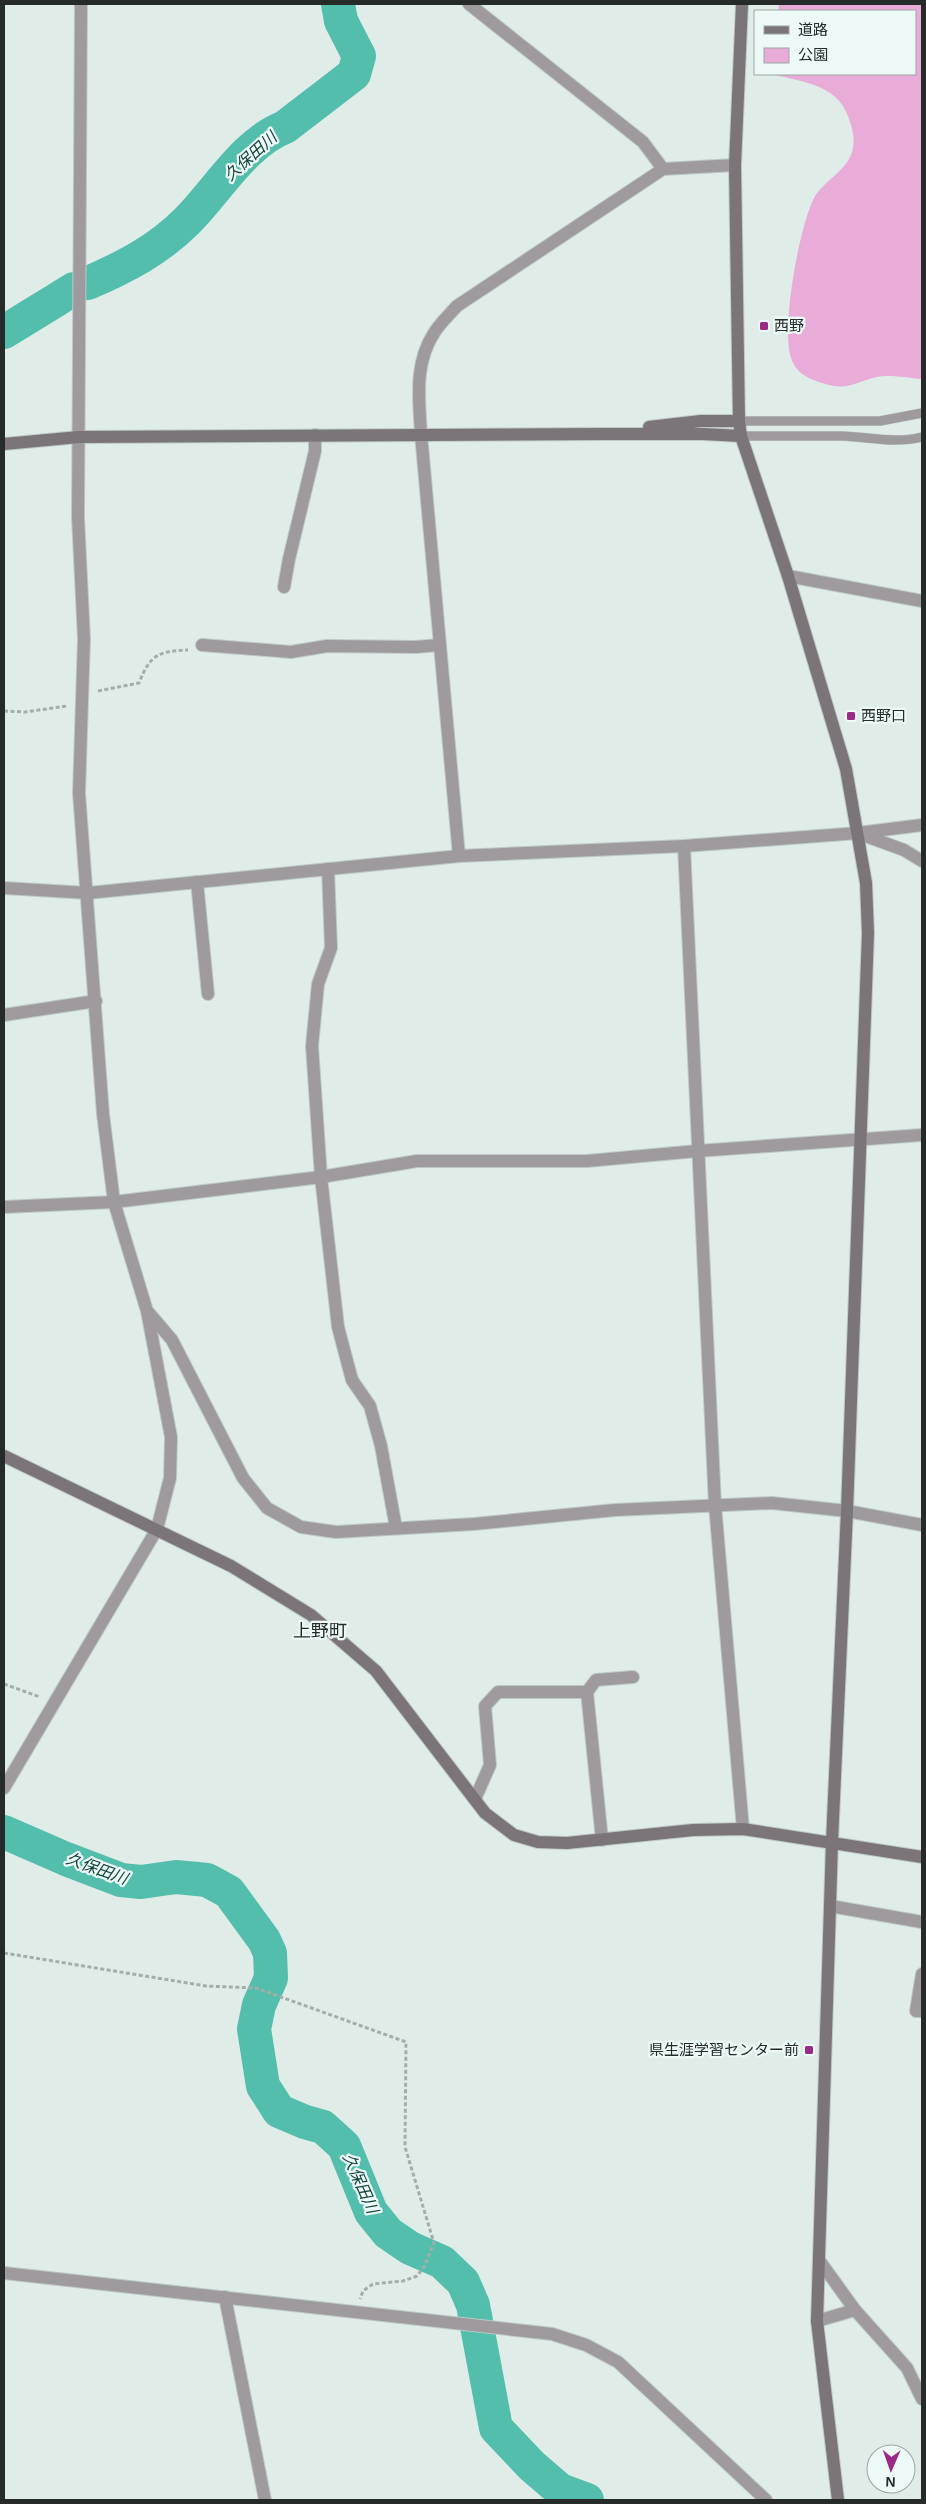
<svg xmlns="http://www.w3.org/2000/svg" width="926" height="2504" font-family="Arial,'Noto Sans JP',sans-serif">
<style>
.green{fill:#e9abd8}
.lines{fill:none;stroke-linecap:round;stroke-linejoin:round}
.river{stroke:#53beab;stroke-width:34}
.lane-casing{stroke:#bec9c6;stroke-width:10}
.street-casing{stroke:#bec9c6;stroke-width:14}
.secondary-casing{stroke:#bec9c6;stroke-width:14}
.path{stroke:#a3aeab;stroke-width:3;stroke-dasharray:4 2.5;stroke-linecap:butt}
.lane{stroke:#9e9a9d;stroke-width:9}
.street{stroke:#9e9a9d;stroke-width:12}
.secondary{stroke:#7b7579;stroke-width:12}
.poi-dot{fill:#9b2986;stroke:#ecf9f6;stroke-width:2}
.labels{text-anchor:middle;stroke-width:4.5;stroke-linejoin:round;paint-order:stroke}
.poi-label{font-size:15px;fill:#262b2a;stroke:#ecf9f6;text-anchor:start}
.water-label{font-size:16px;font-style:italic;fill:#114239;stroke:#ecf9f6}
.quarter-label{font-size:18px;fill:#262b2a;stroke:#ecf9f6}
</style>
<rect width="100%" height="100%" fill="#dfece8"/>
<path class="green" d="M 779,4 L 922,4 L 922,379 C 909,378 890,374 877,377 C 851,383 849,392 819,382 C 806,378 795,371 791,358 C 781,327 799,228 814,198 C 823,182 844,172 851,155 C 855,145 854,135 851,125 C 841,84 806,83 771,74 L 915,74 L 915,11 L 778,11 Z"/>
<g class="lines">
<g class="river">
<path d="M 88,283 C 125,267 158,250 187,221 C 218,190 244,143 285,127 L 354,74 L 359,56 L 341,21 L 338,4"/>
<path d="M 4,332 L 74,289"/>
<path d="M 4,1832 L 66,1859 L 121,1880 L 141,1882 L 176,1877 L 207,1880 L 229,1892 L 264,1940 L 270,1953 L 271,1978 L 259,2005 L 254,2029 L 263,2086 L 279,2111 L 305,2122 L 323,2127 L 344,2146 L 371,2212 L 388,2233 L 410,2248 L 442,2262 L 463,2282 L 473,2305 L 496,2428 L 532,2466 L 560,2490 L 587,2500"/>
</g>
<defs>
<g id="lane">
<path d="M 739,421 L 880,421 L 922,413"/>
<path d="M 741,436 C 775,436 808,436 842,436 C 870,437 894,444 922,437"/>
</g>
<g id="street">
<path d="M 469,4 L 643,142 L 663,169"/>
<path d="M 788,576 L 922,601"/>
<path d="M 284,587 L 289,559 L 315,451 L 315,435"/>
<path d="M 202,645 L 291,652 L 327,646 L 415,647 L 440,645"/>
<path d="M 860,834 L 904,850 L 922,861"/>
<path d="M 684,846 L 715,1505 L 743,1829"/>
<path d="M 459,856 L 421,434 C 419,399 414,364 434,333 C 440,323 449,315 457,306 L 663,169 L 735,165"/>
<path d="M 328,869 L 331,948 L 318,984 L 312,1046 L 321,1177 L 338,1327 L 352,1380 L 370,1406 L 381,1446 L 396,1528"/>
<path d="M 197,882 L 208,994"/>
<path d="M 4,888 L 88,893 L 459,856 L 684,846 L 858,833 L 922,825"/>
<path d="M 4,1015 L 96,1001"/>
<path d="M 4,1207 L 114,1202 L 321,1177 L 417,1161 L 587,1161 L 697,1151 L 922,1135"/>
<path d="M 149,1313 L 172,1340 L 243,1478 L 267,1508 L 301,1527 L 336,1532 L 474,1524 L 615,1510 L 772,1503 L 847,1511 L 922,1525"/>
<path d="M 4,1788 L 157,1529 L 170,1478 L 171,1437 L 147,1311 L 114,1202 L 103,1114 L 79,793 L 84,639 L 78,517 L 81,4"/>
<path d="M 475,1799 L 490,1765 L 485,1706 L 498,1692 L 587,1692"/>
<path d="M 602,1840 L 587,1692 L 596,1680 L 633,1677"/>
<path d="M 830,1906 L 922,1922"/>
<path d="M 922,1974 L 916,2011 L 922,2011"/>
<path d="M 819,2260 L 855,2310 L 907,2368 L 922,2399"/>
<path d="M 4,2273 L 552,2334 L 586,2345 L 618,2362 L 766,2500"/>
<path d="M 225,2297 L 265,2500"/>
<path d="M 817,2321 L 855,2310"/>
</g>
<g id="secondary">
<path d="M 742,4 L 735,165 L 739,421 L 741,436 L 788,576 L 846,769 L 866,883 L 868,933 L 847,1511 L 832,1842 L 817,2321 L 838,2500"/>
<path d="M 649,427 L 701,421 L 739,421"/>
<path d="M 4,444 L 79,437 L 604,434 L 703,434 L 741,436"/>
<path d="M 4,1456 L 231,1566 L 311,1615 L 376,1671 L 485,1813 L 514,1835 L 538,1842 L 567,1843 L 693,1830 L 743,1829 L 922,1857"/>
</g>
</defs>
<use href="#lane" class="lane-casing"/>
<use href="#street" class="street-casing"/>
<use href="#secondary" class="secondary-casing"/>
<g class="path">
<path d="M 98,691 L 139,683 C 150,655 158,651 188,650"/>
<path d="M 4,711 L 25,712 L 67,706"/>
<path d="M 4,1684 L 40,1697"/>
<path d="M 4,1953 L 206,1986 L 256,1988 L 406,2042 L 405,2147 L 434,2243 L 424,2267 L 417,2276 L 403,2281 L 373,2284 L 363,2291 L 360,2299"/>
</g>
<use href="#lane" class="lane"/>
<use href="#street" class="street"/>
<use href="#secondary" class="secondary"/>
</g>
<g class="poi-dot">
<rect x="759" y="321" width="10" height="10" rx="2.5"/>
<rect x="846" y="711" width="10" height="10" rx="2.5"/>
<rect x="804" y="2045" width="10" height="10" rx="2.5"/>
</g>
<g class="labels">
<g class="poi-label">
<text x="774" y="331">西野</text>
<text x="861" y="721">西野口</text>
<text x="799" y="2055" text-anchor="end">県生涯学習センター前</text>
</g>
<g class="water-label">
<text transform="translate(250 156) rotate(-42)" y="6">久保田川</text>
<text transform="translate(97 1868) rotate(20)" y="6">久保田川</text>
<text transform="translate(361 2183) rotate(66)" y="6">久保田川</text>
</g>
<g class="quarter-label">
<text x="320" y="1637">上野町</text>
</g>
</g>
<rect width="926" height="2504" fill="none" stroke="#262b2a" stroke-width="10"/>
<rect x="754" y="10" width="162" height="65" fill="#ecf9f6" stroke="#9da7a4"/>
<rect x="764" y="26" width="25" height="8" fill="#7b7579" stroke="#9da7a4"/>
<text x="798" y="35" font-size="15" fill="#262b2a">道路</text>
<rect x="764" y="48" width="25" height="15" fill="#e9abd8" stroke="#9da7a4"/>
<text x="798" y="60" font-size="15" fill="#262b2a">公園</text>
<g transform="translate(891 2469) rotate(182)"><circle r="24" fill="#ecf9f6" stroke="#9da7a4"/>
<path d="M0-4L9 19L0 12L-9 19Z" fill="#9b2986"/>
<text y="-8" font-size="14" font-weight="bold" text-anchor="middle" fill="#262b2a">N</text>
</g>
</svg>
